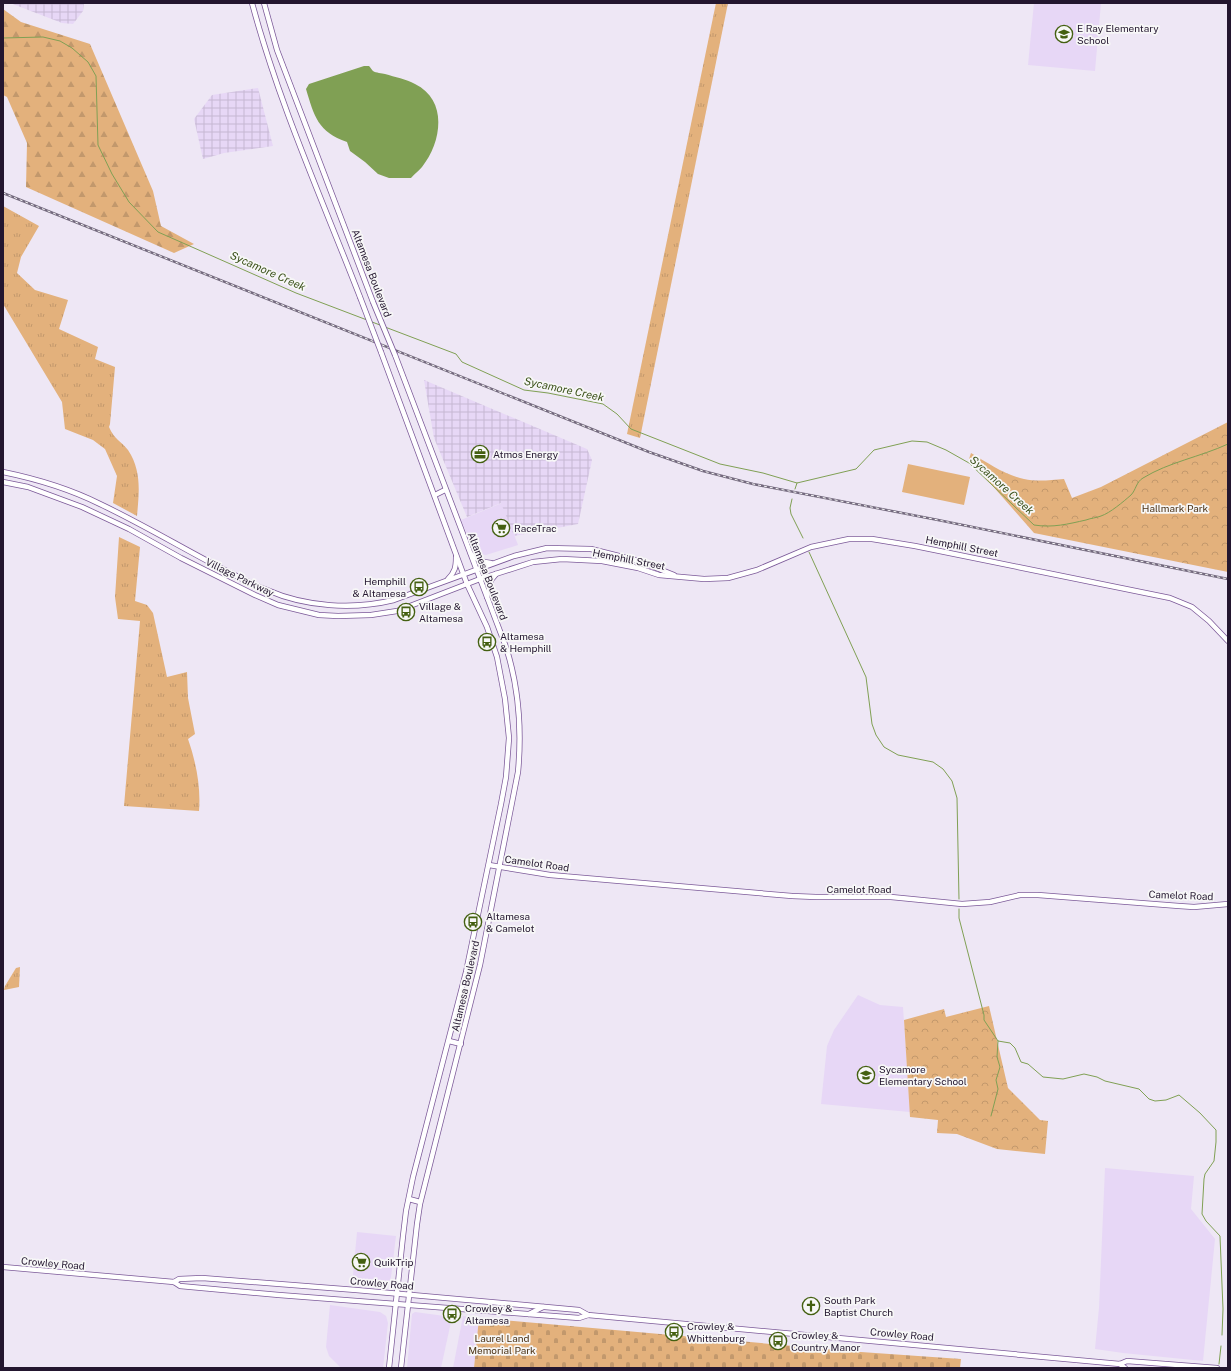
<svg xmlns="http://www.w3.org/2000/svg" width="1231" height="1371" font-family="'Public Sans',sans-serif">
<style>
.built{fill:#e7d7f6}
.industrial{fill:url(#industrial-grid)}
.grass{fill:url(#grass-tufts)}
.forest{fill:url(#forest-firs)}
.cemetery{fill:url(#cemetery-stones)}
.park{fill:url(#park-crowns)}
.garden{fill:#e3b17c}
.water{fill:#80a054}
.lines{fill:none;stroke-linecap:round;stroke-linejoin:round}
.stream{stroke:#80a054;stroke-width:1}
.secondary-casing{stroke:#7c5a99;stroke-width:6}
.secondary{stroke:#fff;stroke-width:4.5}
.rail-casing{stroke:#746a7e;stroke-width:2.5}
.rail{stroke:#f7f7f7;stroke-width:1;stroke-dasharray:3;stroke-linecap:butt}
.secondary-bridge-casing{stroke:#7c5a99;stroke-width:6;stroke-linecap:butt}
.secondary-bridge{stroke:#fff;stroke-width:4.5}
.labels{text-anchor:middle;stroke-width:3.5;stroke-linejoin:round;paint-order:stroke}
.poi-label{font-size:10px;fill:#23162f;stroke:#f7f7f7;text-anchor:start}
.street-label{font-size:10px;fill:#23162f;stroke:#f7f7f7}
.park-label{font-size:10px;fill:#4a3114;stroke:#f7f7f7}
.water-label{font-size:11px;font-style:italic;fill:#3c521b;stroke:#f7f7f7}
</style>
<defs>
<pattern id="industrial-grid" width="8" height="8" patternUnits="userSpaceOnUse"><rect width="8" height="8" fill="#e7d7f6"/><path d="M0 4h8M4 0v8" fill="none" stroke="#c6b8d3"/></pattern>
<pattern id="grass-tufts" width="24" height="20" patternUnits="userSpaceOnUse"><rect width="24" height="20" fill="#e3b17c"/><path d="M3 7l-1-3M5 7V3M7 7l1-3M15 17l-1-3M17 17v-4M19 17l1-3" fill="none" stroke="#c2986c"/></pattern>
<pattern id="forest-firs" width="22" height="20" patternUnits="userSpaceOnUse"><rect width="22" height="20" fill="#e3b17c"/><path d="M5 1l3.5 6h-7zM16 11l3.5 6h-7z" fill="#c2986c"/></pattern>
<pattern id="cemetery-stones" width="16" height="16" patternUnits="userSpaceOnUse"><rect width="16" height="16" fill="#e3b17c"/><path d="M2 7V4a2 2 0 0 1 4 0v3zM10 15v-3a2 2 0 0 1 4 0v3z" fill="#c2986c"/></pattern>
<pattern id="park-crowns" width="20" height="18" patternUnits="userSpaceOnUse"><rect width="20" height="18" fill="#e3b17c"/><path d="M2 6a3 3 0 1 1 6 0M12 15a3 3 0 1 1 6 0" fill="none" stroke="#c2986c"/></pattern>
</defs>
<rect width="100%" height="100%" fill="#eee7f5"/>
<g class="built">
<path d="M 1034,3 L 1101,3 L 1095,71 L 1028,65 Z"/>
<path d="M 502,503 L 518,545 L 486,555 L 478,554 L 474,550 L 461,520 Z"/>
<path d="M 858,995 L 880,1005 L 903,1007 L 910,1112 L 821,1104 L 827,1046 L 834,1030 Z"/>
<path d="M 1105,1168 L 1194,1176 L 1191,1209 L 1215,1239 L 1203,1361 L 1123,1353 L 1095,1349 L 1099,1308 Z"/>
<path d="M 357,1232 L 396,1236 L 391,1277 L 386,1288 L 352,1286 Z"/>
<path d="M 330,1305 L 380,1312 L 386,1316 L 388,1323 L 383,1368 L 341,1368 L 329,1356 L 326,1347 Z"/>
<path d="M 415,1312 L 452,1317 L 441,1368 L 407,1368 L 412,1314 Z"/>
<path d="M 463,1316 L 479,1318 L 474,1368 L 453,1368 Z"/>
</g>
<g class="industrial">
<path d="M 10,3 L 84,3 L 83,11 L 73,24 L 62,23 Z"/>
<path d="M 258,88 L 273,146 L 224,153 L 203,159 L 194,119 L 212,95 Z"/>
<path d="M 424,380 L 587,449 L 592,460 L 578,524 L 514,536 L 501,503 L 467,517 L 434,438 Z"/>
</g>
<g class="grass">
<path d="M 716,3 L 728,3 L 640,438 L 627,434 Z"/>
<path d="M 3,206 L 39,226 L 21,257 L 17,273 L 35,290 L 68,300 L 59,329 L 98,347 L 95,359 L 115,367 L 110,424 L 109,427 C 114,439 121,441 128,450 C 142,471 139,493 137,516 L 113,503 L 117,476 L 105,449 L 93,440 L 65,429 L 62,402 L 3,304 Z"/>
<path d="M 119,537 L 140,547 L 135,601 L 147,605 L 153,613 L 167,677 L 187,672 L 188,698 L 195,734 L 188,739 C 196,762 201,787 199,811 L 124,806 L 140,621 L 118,619 L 115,597 Z"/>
<path d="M 20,967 L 19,987 L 4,990 L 5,986 L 16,968 Z"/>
</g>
<path class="forest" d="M 3,9 L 21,22 L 90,44 L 153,191 L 161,226 L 194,244 L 174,253 L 26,187 L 27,143 L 7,97 L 3,95 Z"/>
<path class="cemetery" d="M 479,1318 L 861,1352 L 961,1359 L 960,1368 L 474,1368 Z"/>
<g class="park">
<path d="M 1228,422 L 1228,572 L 1034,533 L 969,459 L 971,453 C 988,463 1005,475 1024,479 C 1037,482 1051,480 1064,479 L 1072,498 L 1101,487 Z"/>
<path d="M 989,1006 L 1008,1088 L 1040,1120 L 1048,1121 L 1045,1154 L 997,1149 L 957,1134 L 937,1133 L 938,1120 L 910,1117 L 904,1020 L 944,1009 L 946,1017 Z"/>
</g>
<path class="garden" d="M 908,464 L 970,477 L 964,505 L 902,492 Z"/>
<path class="water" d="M 364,66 L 369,66 C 370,67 372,70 373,71 C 376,73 382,73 385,74 C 395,77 406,79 415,84 C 448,100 442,142 422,167 C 419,171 414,174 411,178 L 389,178 L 378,174 L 365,162 L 350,151 L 347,142 C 318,132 314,116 306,89 L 309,84 Z"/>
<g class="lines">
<g class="stream">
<path d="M 3,38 L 43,37 L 60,41 L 72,48 L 88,62 L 96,76 L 98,145 L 112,174 L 129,202 L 158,232 L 296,293 L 367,320"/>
<path d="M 372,322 L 380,325"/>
<path d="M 385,327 L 456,354 L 462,362 L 524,390 L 548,393 L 603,404 L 617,414 L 631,429 L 720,464 L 763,473 L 797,483 L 856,469 L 874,450 L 912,441 L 927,442 L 946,450 L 969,463 L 1034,525 C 1053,528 1068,524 1086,520 C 1091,518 1096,518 1101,516 C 1110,513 1123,502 1131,495 C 1136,490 1136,482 1143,478 C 1169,462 1200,457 1228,444"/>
<path d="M 795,489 L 797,483"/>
<path d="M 792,499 L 790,508 L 791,514 L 803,538"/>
<path d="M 809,552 L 866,677 L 872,724 L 876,735 L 884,747 L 898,755 L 933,762 L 943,769 L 952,781 L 957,798 L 959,899"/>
<path d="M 959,909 L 959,918 L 984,1015 L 984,1020 L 998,1041 L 1010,1043 L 1015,1048 L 1021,1062 L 1028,1064 L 1043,1077 L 1063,1079 L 1084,1074 L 1097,1077 L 1105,1081 L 1139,1089 L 1149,1099 L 1155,1101 L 1166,1100 L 1179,1095 L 1200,1113 L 1216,1130 L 1216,1142 L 1214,1161 L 1205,1174 L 1204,1179 L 1202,1214 L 1206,1221 L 1220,1236 L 1223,1309 L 1222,1335"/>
<path d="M 991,1116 L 998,1089 L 996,1080 L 1000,1067 L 997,1057 L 998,1041"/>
<path d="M 1219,1364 L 1221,1346"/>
</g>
<defs>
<g id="secondary">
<path d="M 252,3 C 279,104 322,199 360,297"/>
<path d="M 264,3 L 277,50 L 373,302"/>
<path d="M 381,352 L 467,584 L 487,627 L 497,657 L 505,699 L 509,738 L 506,777 L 501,804 L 466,972 L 413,1177 L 406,1211 L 403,1236 L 389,1368"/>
<path d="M 395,355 L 506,647 C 519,688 522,729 518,772 L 480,965 L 420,1204 L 417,1224 L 401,1368"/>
<path d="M 3,472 C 37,479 70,489 100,504 C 140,523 177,545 215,565 C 232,574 249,583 267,590 C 306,607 353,610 394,600 L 514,556 L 547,548 L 591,549 L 639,561 L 674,575"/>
<path d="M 3,482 L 28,487 L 82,507 L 129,529 L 181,558 L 255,595 L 278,605 L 319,615 L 338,616 L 371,615 L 397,611 L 480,579 L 533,562 L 562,559 L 602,561 L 638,568 L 659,575 L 704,579 L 728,578 L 757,570 L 811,547 L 849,539 L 872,539 L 915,546 L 1170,598 L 1192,607 L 1209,621 L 1228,641"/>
<path d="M 435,495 L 445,490"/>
<path d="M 471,554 C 477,560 482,562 491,563"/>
<path d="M 448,579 C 455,572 456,567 456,557"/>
<path d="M 487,597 L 491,580 L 496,574"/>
<path d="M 489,865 L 550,875 L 792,896 L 816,897 L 891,897 L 962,904 L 990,902 L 1020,895 L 1038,895 L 1179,906 L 1194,907 L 1228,904"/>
<path d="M 449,1041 L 461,1044"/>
<path d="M 409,1199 L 420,1202"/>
<path d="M 3,1267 L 174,1282 L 180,1286 L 279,1295 L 579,1318 L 588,1315"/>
<path d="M 174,1282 L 179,1279 L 202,1278 L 356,1290 L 579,1310 L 588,1315 L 1120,1364 L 1127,1361 L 1217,1368"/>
<path d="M 529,1314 L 543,1307"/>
<path d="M 1120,1364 L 1125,1368"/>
</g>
</defs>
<use href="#secondary" class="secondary-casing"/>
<use href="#secondary" class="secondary"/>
<defs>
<path id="rail" d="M 3,193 L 649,452 L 703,471 L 753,484 L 938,520 L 1228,579"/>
</defs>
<use href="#rail" class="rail-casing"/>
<use href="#rail" class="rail"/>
<defs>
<g id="secondary-bridge">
<path d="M 360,297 L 381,352"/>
<path d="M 373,302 L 395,355"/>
</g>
</defs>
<use href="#secondary-bridge" class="secondary-bridge-casing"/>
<use href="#secondary-bridge" class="secondary-bridge"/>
</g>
<defs>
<symbol id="school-ring" viewBox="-11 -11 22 22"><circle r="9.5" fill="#f7f7f7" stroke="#446011" stroke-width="1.5"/><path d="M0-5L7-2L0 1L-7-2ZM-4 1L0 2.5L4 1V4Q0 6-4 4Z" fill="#446011"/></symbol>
<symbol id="office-ring" viewBox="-11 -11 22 22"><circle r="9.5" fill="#f7f7f7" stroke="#446011" stroke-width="1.5"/><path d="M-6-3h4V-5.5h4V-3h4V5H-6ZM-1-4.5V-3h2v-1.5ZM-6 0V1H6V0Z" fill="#446011"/></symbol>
<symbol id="supermarket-ring" viewBox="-11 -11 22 22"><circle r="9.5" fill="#f7f7f7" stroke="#446011" stroke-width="1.5"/><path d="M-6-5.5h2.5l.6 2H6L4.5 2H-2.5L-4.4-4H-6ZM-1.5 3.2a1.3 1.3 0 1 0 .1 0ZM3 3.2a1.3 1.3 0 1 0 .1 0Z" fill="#446011"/></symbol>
<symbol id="bus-ring" viewBox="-11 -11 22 22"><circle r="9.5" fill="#f7f7f7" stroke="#446011" stroke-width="1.5"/><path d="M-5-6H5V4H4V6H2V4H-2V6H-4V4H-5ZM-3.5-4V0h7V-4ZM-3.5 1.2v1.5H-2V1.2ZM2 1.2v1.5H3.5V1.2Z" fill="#446011"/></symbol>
<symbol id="church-ring" viewBox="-11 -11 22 22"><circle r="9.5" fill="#f7f7f7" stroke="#446011" stroke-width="1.5"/><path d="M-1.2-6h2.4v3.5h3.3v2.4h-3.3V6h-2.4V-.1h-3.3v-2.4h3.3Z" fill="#446011"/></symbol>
</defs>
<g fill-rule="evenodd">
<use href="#school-ring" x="1054" y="24" width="20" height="20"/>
<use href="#office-ring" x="470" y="444" width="20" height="20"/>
<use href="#supermarket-ring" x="491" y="518" width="20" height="20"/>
<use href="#bus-ring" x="409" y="577" width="20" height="20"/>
<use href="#bus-ring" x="396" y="602" width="20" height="20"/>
<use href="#bus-ring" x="477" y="632" width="20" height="20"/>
<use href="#bus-ring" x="463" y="912" width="20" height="20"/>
<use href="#school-ring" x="856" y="1065" width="20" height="20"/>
<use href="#supermarket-ring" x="351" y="1252" width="20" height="20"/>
<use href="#church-ring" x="801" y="1296" width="20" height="20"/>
<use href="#bus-ring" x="442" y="1304" width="20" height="20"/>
<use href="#bus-ring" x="664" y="1322" width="20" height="20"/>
<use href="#bus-ring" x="768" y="1331" width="20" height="20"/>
</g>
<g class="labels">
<g class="poi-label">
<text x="1077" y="32">E Ray Elementary<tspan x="1077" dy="12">School</tspan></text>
<text x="493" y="458">Atmos Energy</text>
<text x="514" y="532">RaceTrac</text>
<text x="406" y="585" text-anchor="end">Hemphill<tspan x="406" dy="12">&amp; Altamesa</tspan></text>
<text x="419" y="610">Village &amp;<tspan x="419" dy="12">Altamesa</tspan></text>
<text x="500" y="640">Altamesa<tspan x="500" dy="12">&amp; Hemphill</tspan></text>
<text x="486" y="920">Altamesa<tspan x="486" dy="12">&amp; Camelot</tspan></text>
<text x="879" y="1073">Sycamore<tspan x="879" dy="12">Elementary School</tspan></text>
<text x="374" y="1266">QuikTrip</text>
<text x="824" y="1304">South Park<tspan x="824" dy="12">Baptist Church</tspan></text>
<text x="465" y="1312">Crowley &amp;<tspan x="465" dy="12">Altamesa</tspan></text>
<text x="687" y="1330">Crowley &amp;<tspan x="687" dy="12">Whittenburg</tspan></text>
<text x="791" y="1339">Crowley &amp;<tspan x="791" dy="12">Country Manor</tspan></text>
</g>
<g class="street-label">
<text transform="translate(372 273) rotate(69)" y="4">Altamesa Boulevard</text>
<text transform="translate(962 546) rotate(11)" y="4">Hemphill Street</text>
<text transform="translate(629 559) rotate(11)" y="4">Hemphill Street</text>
<text transform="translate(488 576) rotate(69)" y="4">Altamesa Boulevard</text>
<text transform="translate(240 577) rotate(26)" y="4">Village Parkway</text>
<text transform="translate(537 863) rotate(8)" y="4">Camelot Road</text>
<text x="859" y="893">Camelot Road</text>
<text transform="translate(1181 895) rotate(2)" y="4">Camelot Road</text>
<text transform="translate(465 986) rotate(-77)" y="4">Altamesa Boulevard</text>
<text transform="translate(53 1263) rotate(5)" y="4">Crowley Road</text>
<text transform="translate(382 1283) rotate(5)" y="4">Crowley Road</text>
<text transform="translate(902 1334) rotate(5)" y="4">Crowley Road</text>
</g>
<g class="park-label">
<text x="1175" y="512">Hallmark Park</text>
<text x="502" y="1342">Laurel Land<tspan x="502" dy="12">Memorial Park</tspan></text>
</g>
<g class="water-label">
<text transform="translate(268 271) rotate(24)" y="4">Sycamore Creek</text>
<text transform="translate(564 389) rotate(12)" y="4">Sycamore Creek</text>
<text transform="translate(1002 485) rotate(42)" y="4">Sycamore Creek</text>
</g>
</g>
<rect width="1231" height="1371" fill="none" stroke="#23162f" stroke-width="8"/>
</svg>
